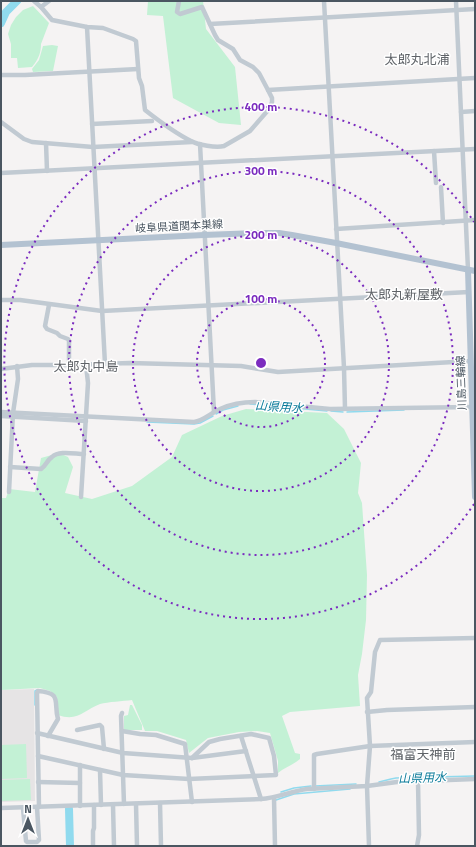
<svg xmlns="http://www.w3.org/2000/svg" width="476" height="847" font-family="'Titillium Web','Noto Sans JP',sans-serif">
<style>
.education{fill:#e6e4e5}
.green{fill:#c3f1d5}
.lines{fill:none;stroke-linecap:round;stroke-linejoin:round}
.stream{stroke:#90daee;stroke-width:1.5}
.river{stroke:#90daee;stroke-width:8}
.minor{stroke:#c1cad2;stroke-width:4.5}
.major{stroke:#b3c2d1;stroke-width:6}
.ring{fill:none;stroke:#7b2cbf;stroke-width:2;stroke-dasharray:2 4}
.labels{text-anchor:middle;stroke-width:3;stroke-linejoin:round;paint-order:stroke}
.street-label{font-size:11px;fill:#4a5661;stroke:#fff}
.water-label{font-size:12px;font-style:italic;fill:#0c7c9b;stroke:#fff}
.quarter-label{font-size:13px;fill:#5f6368;stroke:#fff}
.centre{fill:#7b2cbf;stroke:#fff;stroke-width:2}
.ring-label{font-size:12px;text-anchor:middle;font-weight:bold;fill:#7b2cbf;stroke:#fff;stroke-width:3;stroke-linejoin:round;paint-order:stroke}
</style>
<rect width="100%" height="100%" fill="#f5f3f3"/>
<path class="education" d="M 34,689 L 35,801 L 1,802 L 1,690 Z"/>
<g class="green">
<path d="M 148,1 L 203,1 L 206,29 L 235,67 L 241,125 L 219,123 L 173,98 L 163,16 L 147,15 Z"/>
<path d="M 33,6 L 49,23 L 41,44 C 41,53 38,60 32,67 L 18,68 L 17,58 L 11,58 L 11,44 L 8,34 L 11,25 L 16,17 L 23,10 Z"/>
<path d="M 52,45 L 58,46 L 53,71 L 33,72 L 32,69 L 39,60 L 43,46 Z"/>
<path d="M 246,409 L 327,413 L 344,429 L 361,463 L 358,493 L 362,503 L 367,575 L 366,620 L 362,654 L 358,675 L 360,706 L 290,712 L 282,716 L 295,753 L 300,754 L 300,759 C 293,765 285,767 278,773 L 278,761 L 270,733 L 257,731 L 239,732 L 208,738 L 189,753 L 186,740 L 157,731 L 145,731 L 132,700 C 123,701 108,702 100,704 C 84,710 78,722 58,715 L 57,697 L 50,691 L 40,688 L 1,690 L 1,498 L 6,498 L 9,489 L 35,492 L 41,458 L 59,453 L 68,457 L 73,467 L 65,493 L 92,499 L 132,486 L 172,457 L 182,435 L 222,416 Z"/>
<path d="M 130,705 L 132,705 L 142,725 L 142,730 L 124,730 L 124,716 L 128,715 Z"/>
<path d="M 26,744 L 27,778 L 1,779 L 1,745 Z"/>
<path d="M 30,779 L 31,800 L 1,801 L 1,780 Z"/>
</g>
<g class="lines">
<g class="stream">
<path d="M 250,404 L 327,411"/>
<path d="M 331,411 L 343,412"/>
<path d="M 347,412 L 404,410"/>
<path d="M 216,414 L 223,410 L 238,406"/>
<path d="M 147,422 L 194,424 L 200,423 L 213,416"/>
<path d="M 35,705 L 35,691 L 37,690"/>
<path d="M 379,782 L 391,779 L 396,778 L 475,776"/>
<path d="M 315,786 L 356,784"/>
<path d="M 281,792 L 294,788 L 311,786"/>
<path d="M 276,800 L 294,794 L 350,789"/>
</g>
<g class="river">
<path d="M 1,23 L 6,12 L 17,1"/>
<path d="M 69,809 L 70,846"/>
</g>
<g class="minor">
<path d="M 34,1 L 41,7 L 52,20 L 87,27 L 103,28 L 133,39 L 136,41 L 139,78 L 142,86 L 145,110 C 159,121 175,133 191,141 C 198,145 216,148 224,146 L 250,131 L 270,108 L 272,102 L 272,98 L 268,90 L 259,73 L 253,67 L 240,60 L 233,49 L 218,40 L 215,35 L 202,7 L 180,14 L 177,12 L 179,1"/>
<path d="M 324,1 L 344,368 L 345,409"/>
<path d="M 456,1 L 468,270"/>
<path d="M 41,7 L 49,1"/>
<path d="M 210,24 L 475,9"/>
<path d="M 87,27 L 105,364"/>
<path d="M 1,75 L 25,75 L 138,69"/>
<path d="M 268,90 L 475,78"/>
<path d="M 461,112 L 475,111"/>
<path d="M 1,122 L 24,139 L 32,142 L 93,147 L 192,142"/>
<path d="M 92,124 L 152,121"/>
<path d="M 46,143 L 47,171"/>
<path d="M 200,144 L 214,412"/>
<path d="M 434,151 L 436,183"/>
<path d="M 1,173 L 475,149"/>
<path d="M 441,187 L 443,223"/>
<path d="M 336,229 L 475,220"/>
<path d="M 1,300 L 20,300 L 102,311 L 469,292"/>
<path d="M 49,305 L 45,326 L 47,329 L 57,333 L 60,336 L 68,339 L 69,341 L 69,365"/>
<path d="M 1,369 L 32,365 L 69,365 L 130,363 L 241,366 L 278,372 L 471,361"/>
<path d="M 1,412 L 194,422 C 203,421 211,413 220,409 C 231,404 243,402 255,402 L 330,409 L 472,407"/>
<path d="M 1,416 L 86,421"/>
<path d="M 10,467 L 41,469 C 46,466 47,460 52,457 C 59,450 75,454 84,454"/>
<path d="M 9,492 L 13,413 L 18,379 L 17,366"/>
<path d="M 81,497 L 88,383 L 86,365"/>
<path d="M 367,712 L 387,710 L 475,707"/>
<path d="M 122,713 L 121,716 L 124,804"/>
<path d="M 77,730 L 100,725 L 102,727 L 104,749"/>
<path d="M 122,731 L 140,734 L 156,735 L 185,744 L 192,802"/>
<path d="M 37,733 L 123,753 L 192,758 L 246,751"/>
<path d="M 241,736 L 261,799"/>
<path d="M 38,756 L 123,775 L 189,779 L 276,775 L 274,756 L 269,738 L 251,734 L 220,739 L 209,742 L 192,758"/>
<path d="M 100,770 L 101,805"/>
<path d="M 38,782 L 80,783"/>
<path d="M 314,789 L 314,755 L 317,754 L 370,746 L 475,742"/>
<path d="M 274,798 L 275,846"/>
<path d="M 160,803 L 161,846"/>
<path d="M 136,804 L 137,846"/>
<path d="M 113,805 L 114,846"/>
<path d="M 80,806 L 80,765"/>
<path d="M 39,807 L 37,693 L 38,691 C 63,693 53,702 58,719 L 48,736"/>
<path d="M 1,808 L 261,799 C 277,798 292,791 307,789 L 367,786 L 397,782 L 475,779"/>
<path d="M 23,808 L 26,841 L 27,842 L 37,842 L 39,840 L 37,807"/>
<path d="M 93,845 L 93,831 L 94,828 L 94,805"/>
<path d="M 369,846 L 367,786 L 370,746 L 367,698 L 371,692 L 375,652 L 380,640 L 475,638"/>
<path d="M 417,846 L 419,835 L 418,781"/>
</g>
<g class="major">
<path d="M 1,245 L 204,235 L 259,233 L 279,233 L 292,235 L 336,243 L 475,271"/>
<path d="M 468,270 L 475,497"/>
</g>
</g>
<g class="ring">
<circle cx="261" cy="363" r="64"/>
<circle cx="261" cy="363" r="128"/>
<circle cx="261" cy="363" r="192"/>
<path d="M474 504A256 256 0 1 1 474 222"/>
</g>
<g class="labels">
<g class="street-label">
<text transform="translate(179 226) rotate(-3)" y="4">岐阜県道関本巣線</text>
<text transform="translate(461 383) rotate(-92)" y="4">川島三輪線</text>
</g>
<g class="water-label">
<text transform="translate(279 407) rotate(4)" y="4">山県用水</text>
<text transform="translate(422 778) rotate(-2)" y="4">山県用水</text>
</g>
<g class="quarter-label">
<text x="417" y="64">太郎丸北浦</text>
<text x="404" y="299">太郎丸新屋敷</text>
<text x="86" y="371">太郎丸中島</text>
<text x="423" y="759">福富天神前</text>
</g>
</g>
<circle cx="261" cy="363" r="6" class="centre"/>
<g class="ring-label">
<text x="261" y="111">400 m</text>
<text x="261" y="175">300 m</text>
<text x="261" y="239">200 m</text>
<text x="261" y="303">100 m</text>
</g>
<rect width="476" height="847" fill="none" stroke="#4a5661" stroke-width="4"/>
<g transform="translate(28 819)" stroke="#ffffff" stroke-width="3" paint-order="stroke">
<path d="M0-3L7 15L0 10L-7 15Z" fill="#4a5661"/>
<text y="-6" font-size="11" font-weight="bold" text-anchor="middle" fill="#4a5661">N</text>
</g>
</svg>
